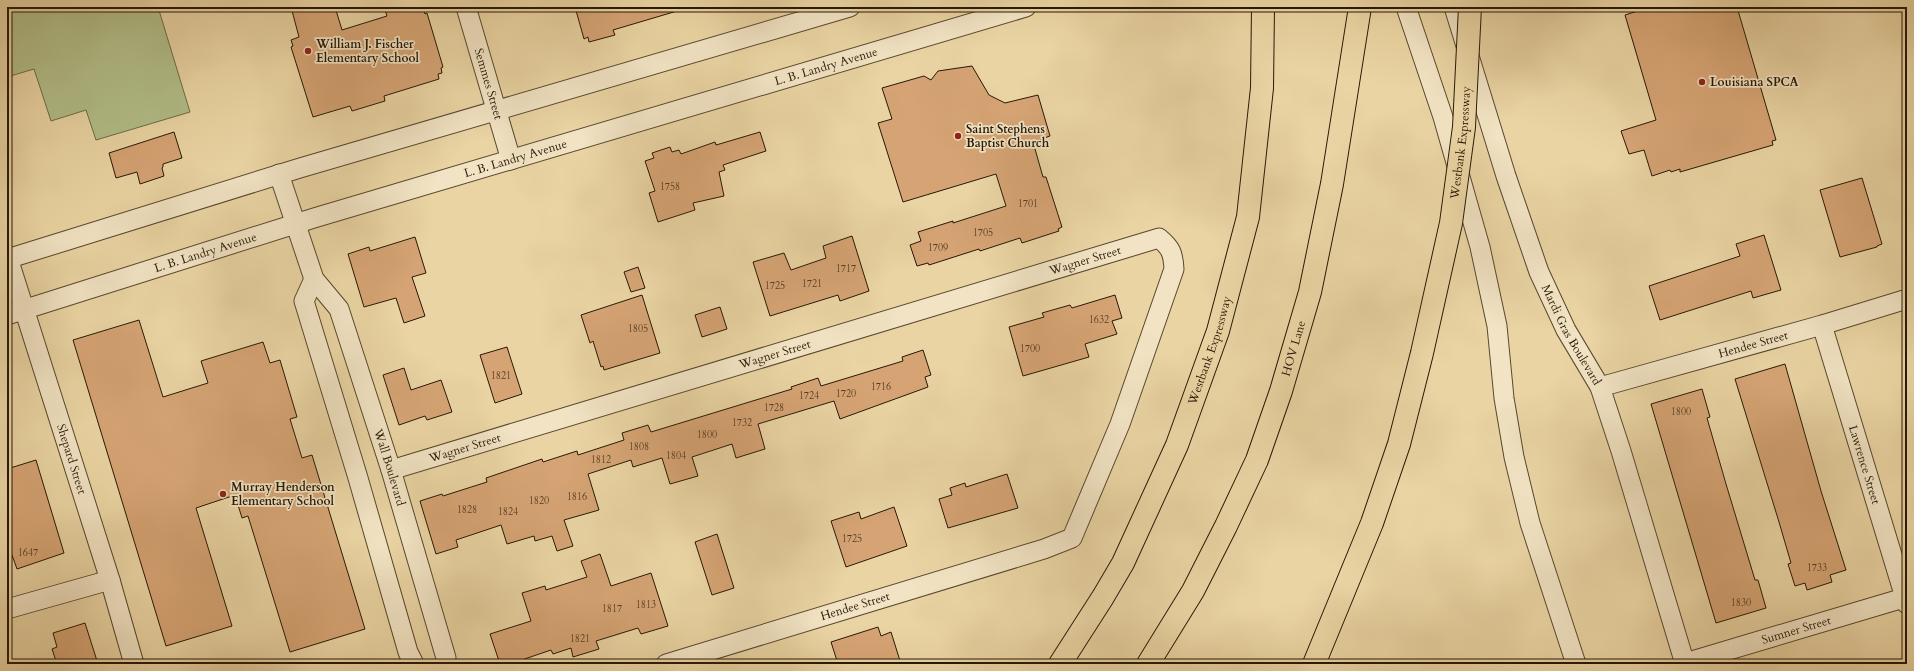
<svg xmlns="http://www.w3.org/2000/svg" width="1914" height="671" font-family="Cardo,serif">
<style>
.green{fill:#b2be89;stroke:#6c6b48}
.building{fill:#d6a474;stroke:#271807}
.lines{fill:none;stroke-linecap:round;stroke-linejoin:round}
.minor-casing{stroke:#58472e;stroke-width:21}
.highway-casing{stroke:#271807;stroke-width:24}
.minor{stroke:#f1e3c3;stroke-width:19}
.highway{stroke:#ead4a3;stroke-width:22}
.highway-bridge-casing{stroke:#271807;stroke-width:24;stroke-linecap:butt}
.highway-bridge{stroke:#ead4a3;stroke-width:22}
.poi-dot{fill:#8f2418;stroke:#f1e3c3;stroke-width:1.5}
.labels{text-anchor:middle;stroke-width:3.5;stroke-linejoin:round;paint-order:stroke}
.number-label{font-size:10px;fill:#533b22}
.poi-label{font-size:12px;font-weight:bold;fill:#271807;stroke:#f1e3c3;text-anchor:start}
.street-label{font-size:12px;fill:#271807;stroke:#f1e3c3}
</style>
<rect width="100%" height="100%" fill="#ead4a3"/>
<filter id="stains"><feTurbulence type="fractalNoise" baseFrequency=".005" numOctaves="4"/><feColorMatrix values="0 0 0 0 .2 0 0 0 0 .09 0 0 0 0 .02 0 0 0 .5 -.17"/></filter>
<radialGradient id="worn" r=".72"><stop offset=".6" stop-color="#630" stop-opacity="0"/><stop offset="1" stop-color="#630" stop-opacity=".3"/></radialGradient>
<path class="green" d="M 7,7 L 158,7 L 190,112 L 96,140 L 86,110 L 51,121 L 34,69 L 7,77 Z"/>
<g class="building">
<path d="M 291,7 L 335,7 L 342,30 L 387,16 L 384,7 L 422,7 L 425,14 L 427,13 L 443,67 L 441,68 L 442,73 L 438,74 L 439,79 L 384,96 L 385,101 L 352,111 L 350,106 L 313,117 L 291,47 L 293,46 L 291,40 L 299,37 Z"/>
<path d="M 575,7 L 676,7 L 677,11 L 613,30 L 615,35 L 589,42 L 588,37 L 584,39 Z"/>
<path d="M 1650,7 L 1737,7 L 1776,140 L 1772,141 L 1773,145 L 1680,172 L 1680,169 L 1671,172 L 1670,170 L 1652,176 L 1644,150 L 1629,154 L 1621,131 L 1656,120 L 1625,15 Z"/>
<path d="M 972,66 L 989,95 L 1005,103 L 1038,95 L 1050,136 L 1033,142 L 1043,177 L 1046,177 L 1062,227 L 1058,229 L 1059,231 L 1022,243 L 1020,238 L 980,251 L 979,249 L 929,265 L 928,263 L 917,266 L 910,245 L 921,241 L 918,232 L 953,221 L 953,223 L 1006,206 L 996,174 L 903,202 L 878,123 L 892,119 L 882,88 L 924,76 L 931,80 L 938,71 Z"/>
<path d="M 174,132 L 182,158 L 163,164 L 163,167 L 162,168 L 164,176 L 140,184 L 137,172 L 116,178 L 109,153 Z"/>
<path d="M 760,132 L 766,151 L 723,165 L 725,170 L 719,172 L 724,196 L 693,203 L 695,210 L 658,222 L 649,193 L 655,191 L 645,161 L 654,158 L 652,153 L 670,147 L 672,152 L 679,150 L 681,154 L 715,142 L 716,145 Z"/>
<path d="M 1862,178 L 1882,244 L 1877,246 L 1877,247 L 1840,257 L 1820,190 Z"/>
<path d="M 1764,235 L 1781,290 L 1753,298 L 1751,291 L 1660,320 L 1649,286 L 1740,256 L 1736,244 Z"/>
<path d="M 852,236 L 869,291 L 840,301 L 838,295 L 770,316 L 753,262 L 784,253 L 791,270 L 826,258 L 823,246 Z"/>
<path d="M 415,237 L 426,273 L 412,277 L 425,316 L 404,323 L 396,298 L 364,307 L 348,254 L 369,247 L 370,251 Z"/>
<path d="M 638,267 L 645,288 L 631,292 L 624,272 Z"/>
<path d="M 642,295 L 660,353 L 604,370 L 603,366 L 601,367 L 593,341 L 590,343 L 581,315 Z"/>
<path d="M 1115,295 L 1122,318 L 1112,321 L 1117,334 L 1085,344 L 1089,357 L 1023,376 L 1009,327 L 1044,317 L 1042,313 L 1070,305 L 1072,308 Z"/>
<path d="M 720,307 L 727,329 L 702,337 L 695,315 Z"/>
<path d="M 139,320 L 163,397 L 208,383 L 201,361 L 263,342 L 270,363 L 280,360 L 297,417 L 290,419 L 302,458 L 312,455 L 365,629 L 290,652 L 248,516 L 242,518 L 235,495 L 196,508 L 232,626 L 166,646 L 73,340 Z"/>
<path d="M 507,347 L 522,394 L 495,403 L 480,355 Z"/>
<path d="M 923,350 L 931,375 L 925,377 L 928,387 L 840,419 L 834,401 L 758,424 L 765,449 L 736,458 L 732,444 L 692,457 L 698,476 L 670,484 L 662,458 L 633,467 L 631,460 L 588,474 L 599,510 L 564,520 L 573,546 L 557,551 L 552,536 L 535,541 L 534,536 L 507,544 L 501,525 L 456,540 L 458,547 L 436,554 L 420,501 L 442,494 L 443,496 L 487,482 L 486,478 L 542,459 L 543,462 L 577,451 L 578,455 L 624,440 L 622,433 L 648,425 L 651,432 L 792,389 L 791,387 L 818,378 L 821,386 L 903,361 L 902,357 Z"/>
<path d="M 1785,364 L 1821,491 L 1846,570 L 1830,575 L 1832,582 L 1807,590 L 1805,583 L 1795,586 L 1788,564 L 1791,563 L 1779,522 L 1735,379 Z"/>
<path d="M 404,368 L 411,390 L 441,380 L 452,412 L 427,420 L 425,416 L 399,425 L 383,375 Z"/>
<path d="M 1702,389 L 1710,417 L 1707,418 L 1726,484 L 1755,580 L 1758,580 L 1766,608 L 1716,623 L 1651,404 Z"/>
<path d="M 36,460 L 64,553 L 17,569 L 12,555 L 7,557 L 7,469 Z"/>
<path d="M 1007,474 L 1018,508 L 948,528 L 939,499 L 952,495 L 950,488 L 965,483 L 966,487 Z"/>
<path d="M 894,507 L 907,546 L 846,567 L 831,521 L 859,512 L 861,519 Z"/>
<path d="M 717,534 L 734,588 L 712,595 L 695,542 Z"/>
<path d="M 600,554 L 611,586 L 651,573 L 668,626 L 641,634 L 638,628 L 596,641 L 599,649 L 573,657 L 571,648 L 553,654 L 551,650 L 510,664 L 500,664 L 490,634 L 531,621 L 522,593 L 545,586 L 546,590 L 587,577 L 581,561 Z"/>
<path d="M 85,623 L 98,664 L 57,664 L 52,649 L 57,647 L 53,633 Z"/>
<path d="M 878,627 L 881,636 L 891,632 L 901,664 L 838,664 L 831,642 Z"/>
</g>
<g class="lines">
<defs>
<g id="minor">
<path id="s1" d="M 466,7 L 511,160"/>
<path d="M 1406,7 L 1443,117 L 1480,247 L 1497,326 L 1504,398 L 1514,457 L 1530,523 L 1576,664"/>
<path id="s2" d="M 1454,7 L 1506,176 L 1539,272 L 1566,330 L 1600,387 L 1621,451 L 1685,664"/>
<path id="s3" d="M 279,174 L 314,279 L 339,309 L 391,470 L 446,658 L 445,664"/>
<path id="s4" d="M 7,255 L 110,580 L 134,664"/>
<path d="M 7,259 L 300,168 L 850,7"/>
<path d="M 314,279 L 304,301 L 358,478 L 408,652 L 414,664"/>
<path id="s5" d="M 7,315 L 314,218 L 1026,7"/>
<path id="s6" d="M 1822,325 L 1907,604"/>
<path id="s7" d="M 1600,387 L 1822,325 L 1907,299"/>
<path id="s8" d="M 391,470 L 1159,238 C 1171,248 1173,253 1174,269 L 1120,424 L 1072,538 L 1044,549 L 666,664"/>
<path d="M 7,609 L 110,580"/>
<path id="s9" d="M 1685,663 L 1907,597"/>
</g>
<g id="highway">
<path id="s10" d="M 1060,664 L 1103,597 L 1123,563 L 1177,445 L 1218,331 L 1248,217 L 1262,88 L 1263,7"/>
<path id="s11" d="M 1148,664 L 1193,591 L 1226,526 L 1257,460 L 1281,391 L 1310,292 L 1332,184 L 1360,7"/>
</g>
</defs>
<use href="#minor" class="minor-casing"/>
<use href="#highway" class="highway-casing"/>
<use href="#minor" class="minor"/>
<use href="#highway" class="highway"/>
<defs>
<g id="highway-bridge">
<path id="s12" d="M 1314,664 L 1372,523 L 1399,444 L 1422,353 L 1451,223 L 1464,127 L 1470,7"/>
</g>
</defs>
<use href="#highway-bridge" class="highway-bridge-casing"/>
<use href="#highway-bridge" class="highway-bridge"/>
</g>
<g class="poi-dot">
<circle cx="308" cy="51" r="4"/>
<circle cx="1702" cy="82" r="4"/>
<circle cx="958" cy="136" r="4"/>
<circle cx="223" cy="494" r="4"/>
</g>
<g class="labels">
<g class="number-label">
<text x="670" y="190">1758</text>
<text x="1028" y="207">1701</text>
<text x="983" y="236">1705</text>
<text x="938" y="251">1709</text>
<text x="846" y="272">1717</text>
<text x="812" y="287">1721</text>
<text x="775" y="289">1725</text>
<text x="1099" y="323">1632</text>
<text x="638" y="332">1805</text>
<text x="1030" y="352">1700</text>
<text x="501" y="379">1821</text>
<text x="881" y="390">1716</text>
<text x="846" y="397">1720</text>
<text x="809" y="399">1724</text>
<text x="774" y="411">1728</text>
<text x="1681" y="415">1800</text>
<text x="742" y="426">1732</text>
<text x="707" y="438">1800</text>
<text x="639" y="450">1808</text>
<text x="676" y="459">1804</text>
<text x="601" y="463">1812</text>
<text x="577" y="500">1816</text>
<text x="539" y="504">1820</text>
<text x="467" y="513">1828</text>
<text x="508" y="515">1824</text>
<text x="852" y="542">1725</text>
<text x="28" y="556">1647</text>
<text x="1817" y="571">1733</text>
<text x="1741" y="606">1830</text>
<text x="646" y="608">1813</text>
<text x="612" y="612">1817</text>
<text x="580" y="642">1821</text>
</g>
<g class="poi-label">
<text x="316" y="48">William J. Fischer<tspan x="316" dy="14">Elementary School</tspan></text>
<text x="1710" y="86">Louisiana SPCA</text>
<text x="966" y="133">Saint Stephens<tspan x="966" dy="14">Baptist Church</tspan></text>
<text x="231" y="491">Murray Henderson<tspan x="231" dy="14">Elementary School</tspan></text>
</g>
<g class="street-label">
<text dy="4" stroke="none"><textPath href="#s5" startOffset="856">L. B. Landry Avenue</textPath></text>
<text dy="4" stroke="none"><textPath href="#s1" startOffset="80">Semmes Street</textPath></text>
<text dy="4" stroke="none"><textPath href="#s12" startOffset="544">Westbank Expressway</textPath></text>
<text dy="4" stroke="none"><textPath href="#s5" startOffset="532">L. B. Landry Avenue</textPath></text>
<text dy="4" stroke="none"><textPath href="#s5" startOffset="208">L. B. Landry Avenue</textPath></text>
<text dy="4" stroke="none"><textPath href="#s8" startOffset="725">Wagner Street</textPath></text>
<text dy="4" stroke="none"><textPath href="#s2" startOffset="349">Mardi Gras Boulevard</textPath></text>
<text dy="4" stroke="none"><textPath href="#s7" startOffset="159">Hendee Street</textPath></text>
<text dy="4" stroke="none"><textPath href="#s11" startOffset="349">HOV Lane</textPath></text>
<text dy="4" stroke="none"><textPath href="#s10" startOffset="349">Westbank Expressway</textPath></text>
<text dy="4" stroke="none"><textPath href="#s8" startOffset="401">Wagner Street</textPath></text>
<text dy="4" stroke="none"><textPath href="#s8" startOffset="77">Wagner Street</textPath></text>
<text dy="4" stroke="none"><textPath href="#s4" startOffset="214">Shepard Street</textPath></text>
<text dy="4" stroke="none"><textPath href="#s6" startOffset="146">Lawrence Street</textPath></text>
<text dy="4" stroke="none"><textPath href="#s3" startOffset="316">Wall Boulevard</textPath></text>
<text transform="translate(855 606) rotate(-17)" y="4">Hendee Street</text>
<text dy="4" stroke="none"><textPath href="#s9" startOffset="116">Sumner Street</textPath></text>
</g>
</g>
<rect width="1914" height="671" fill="none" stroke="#ead4a3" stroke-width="24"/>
<rect x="8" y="8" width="1898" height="655" fill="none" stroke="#271807" stroke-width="2"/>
<rect x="12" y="12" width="1890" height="647" fill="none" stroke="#271807"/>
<rect width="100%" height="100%" filter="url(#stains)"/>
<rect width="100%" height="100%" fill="url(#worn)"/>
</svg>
